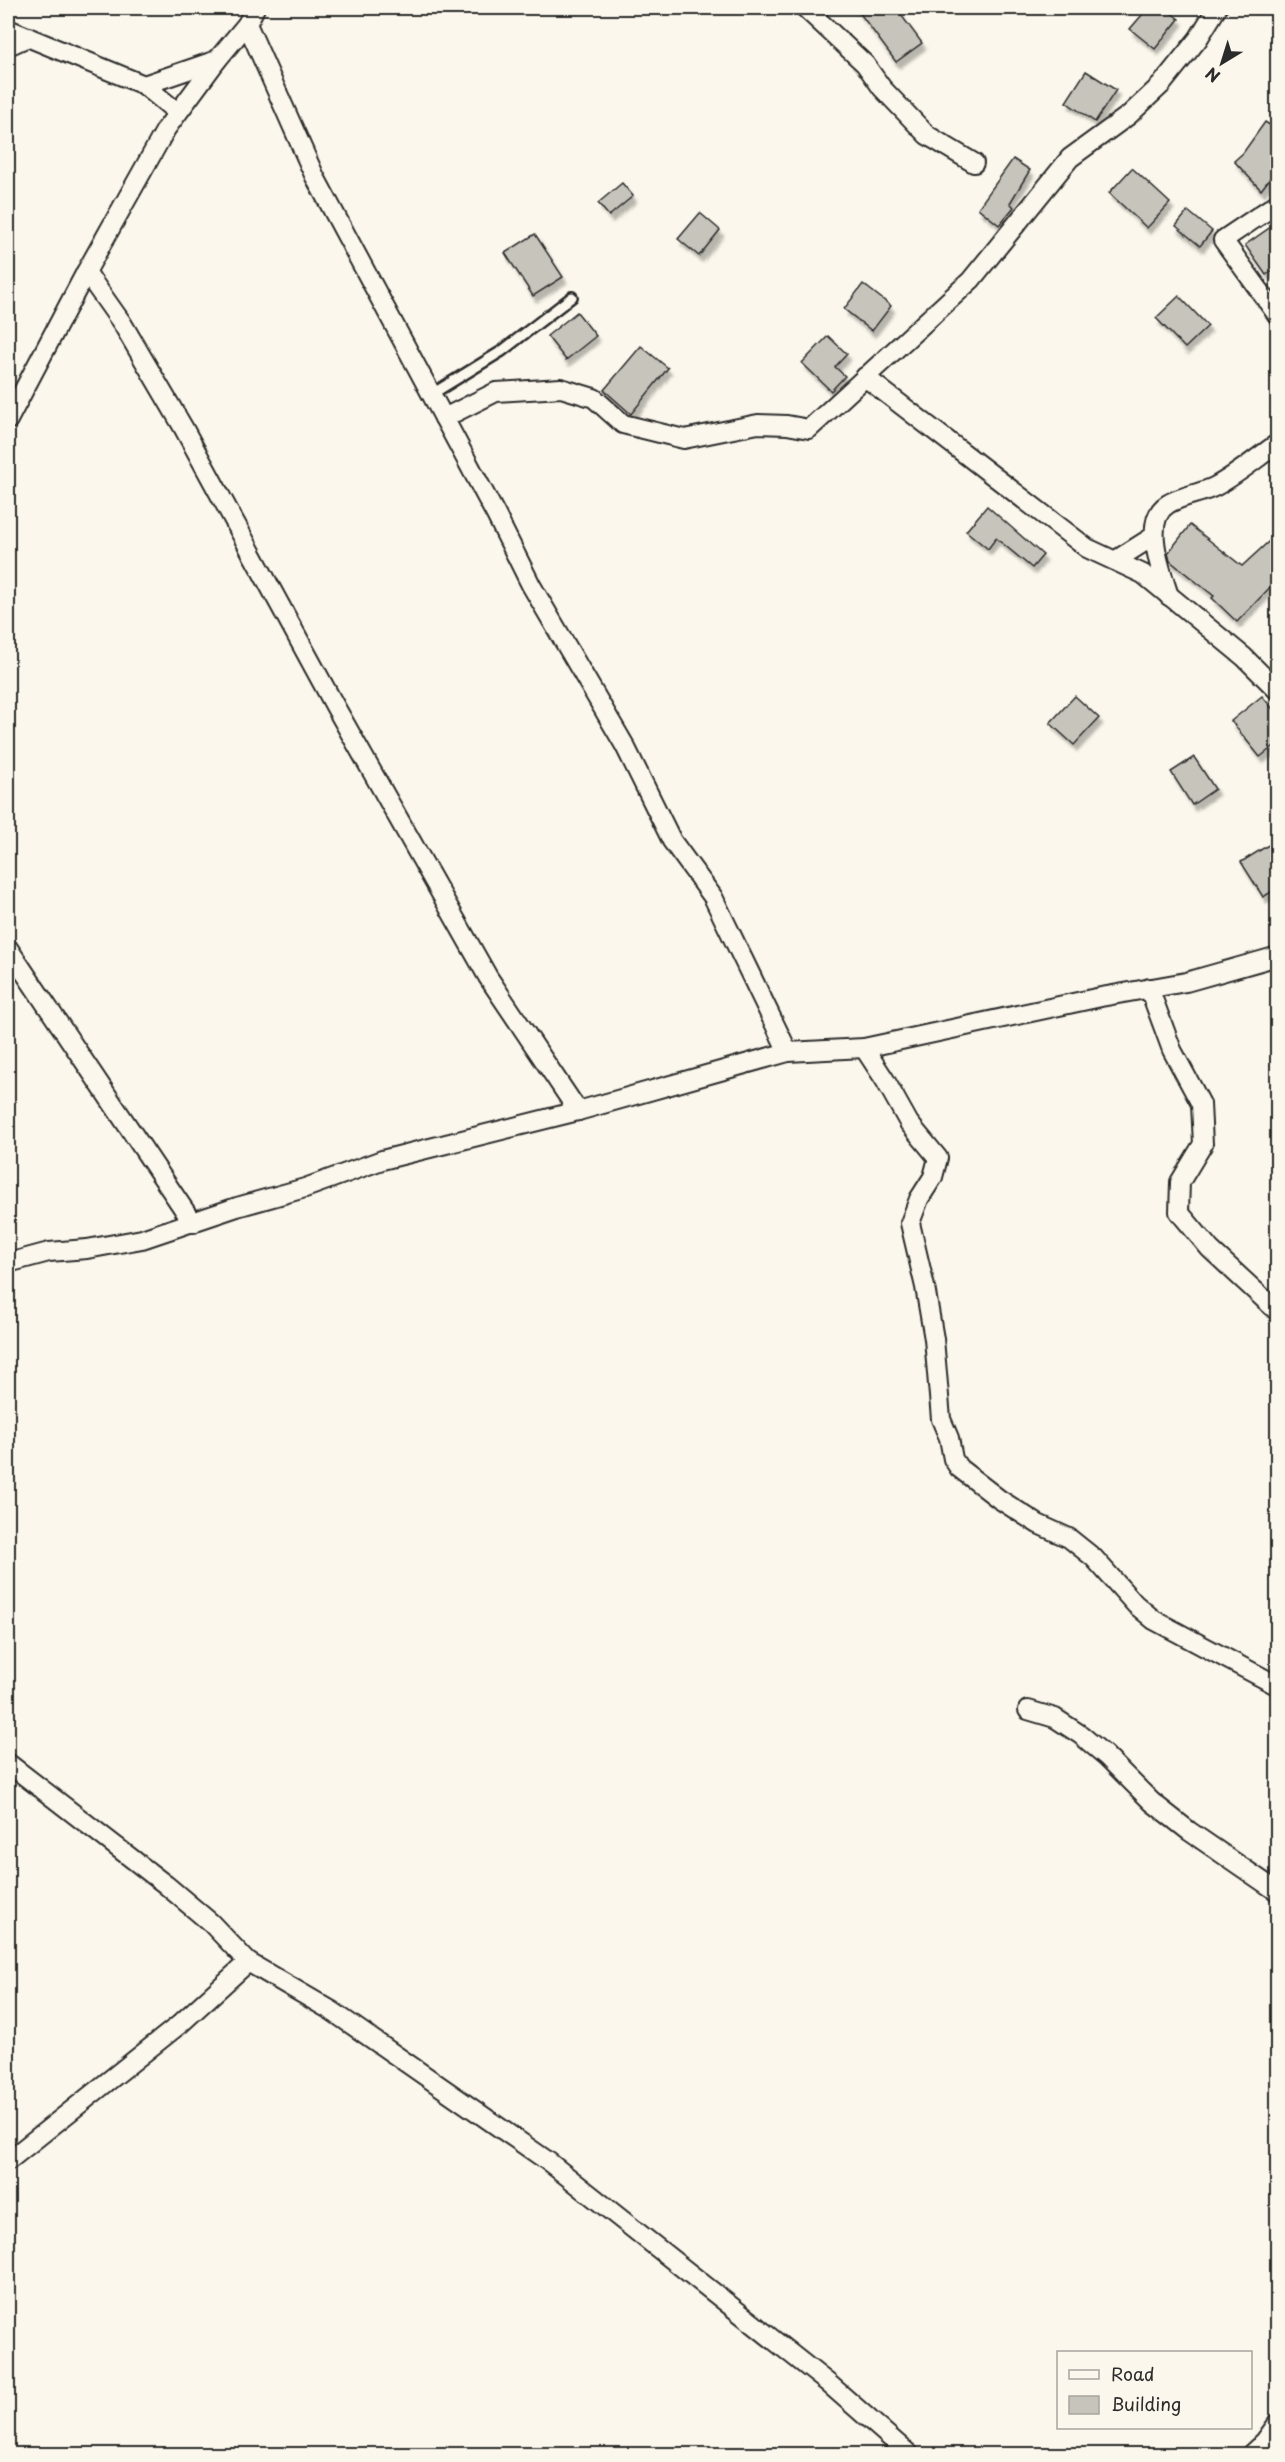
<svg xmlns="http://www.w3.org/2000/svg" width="1285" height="2462" font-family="'Playpen Sans',sans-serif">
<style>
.building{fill:#c7c4bc;stroke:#2b2b2b;stroke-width:1.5;filter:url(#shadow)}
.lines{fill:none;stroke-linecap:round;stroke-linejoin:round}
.lane-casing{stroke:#2b2b2b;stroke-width:14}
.street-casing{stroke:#2b2b2b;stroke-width:22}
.lane{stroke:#fbf7ec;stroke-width:9}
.street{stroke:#fbf7ec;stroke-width:18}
</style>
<defs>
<filter id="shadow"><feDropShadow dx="3.5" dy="6" stdDeviation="1.5" flood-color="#0004"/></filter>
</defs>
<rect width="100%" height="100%" fill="#fbf7ec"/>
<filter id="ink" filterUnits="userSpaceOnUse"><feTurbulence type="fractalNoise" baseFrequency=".0167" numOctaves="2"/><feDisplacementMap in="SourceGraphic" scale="12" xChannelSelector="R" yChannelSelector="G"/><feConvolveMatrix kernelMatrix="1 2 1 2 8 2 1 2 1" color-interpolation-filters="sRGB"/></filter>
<g filter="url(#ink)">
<g class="building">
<path d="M 856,8 L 896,8 L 922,43 L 896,62 Z"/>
<path d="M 1148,8 L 1165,8 L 1179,19 L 1155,49 L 1130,29 Z"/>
<path d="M 1086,71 L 1116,90 L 1095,122 L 1066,102 Z"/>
<path d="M 1265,122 L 1278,130 L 1278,168 L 1261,190 L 1234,161 L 1243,153 Z"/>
<path d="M 1013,159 L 1030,170 L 1010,203 L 1014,207 L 999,225 L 978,208 Z"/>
<path d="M 1132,168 L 1170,203 L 1147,228 L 1109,193 Z"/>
<path d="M 622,183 L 633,196 L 609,216 L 598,203 Z"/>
<path d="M 1188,211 L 1212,231 L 1200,246 L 1176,226 Z"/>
<path d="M 700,213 L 720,230 L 699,256 L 678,239 Z"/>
<path d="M 1278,222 L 1278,266 L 1266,275 L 1245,245 Z"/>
<path d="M 535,234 L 563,277 L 533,296 L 505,253 Z"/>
<path d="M 863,284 L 891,306 L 872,331 L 844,309 Z"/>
<path d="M 1179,296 L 1208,326 L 1185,348 L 1156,318 Z"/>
<path d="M 577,312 L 596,336 L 566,360 L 547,336 Z"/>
<path d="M 828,336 L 847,354 L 835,367 L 845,376 L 831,391 L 802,363 Z"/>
<path d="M 641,346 L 668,368 L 631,414 L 604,390 Z"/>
<path d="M 987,506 L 1043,555 L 1032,568 L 996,538 L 988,549 L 966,531 Z"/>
<path d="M 1190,525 L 1242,566 L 1278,533 L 1278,579 L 1237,622 L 1212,598 L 1214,596 L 1170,561 L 1168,553 Z"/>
<path d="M 1075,696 L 1099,718 L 1074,745 L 1050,723 Z"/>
<path d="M 1262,696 L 1278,715 L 1278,743 L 1260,757 L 1231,721 Z"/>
<path d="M 1194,757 L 1215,789 L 1192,805 L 1171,772 Z"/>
<path d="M 1270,844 L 1278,856 L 1278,888 L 1263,897 L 1241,862 Z"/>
</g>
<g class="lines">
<defs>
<path id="lane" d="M 432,394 L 502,351 L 572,297"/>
<g id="street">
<path d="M 805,8 L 865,64 L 882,88 L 927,135 L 974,163"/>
<path d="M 247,24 L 315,177 L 496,515 L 531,585 L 625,746 L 672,841 L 713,897 L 788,1052"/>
<path d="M 8,29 L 144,85 L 177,112"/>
<path d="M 8,46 L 28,37"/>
<path d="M 144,85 L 217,60"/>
<path d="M 1278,203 L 1223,240 L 1278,316"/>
<path d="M 86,272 L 122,323 L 183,427 L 336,708 L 488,977 L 578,1111"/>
<path d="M 865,377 L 1087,548 L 1143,574 L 1244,657 L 1278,691"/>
<path d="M 444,418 L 496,392 L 561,388 L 594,398 L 623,424 L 684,439 L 758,424 L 787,425 L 809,429 L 971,280 L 1070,158 L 1129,115 L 1161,85 L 1198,39 L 1217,8"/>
<path d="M 8,420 L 86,272 L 166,129 L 217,60 L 247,24 L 255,8"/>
<path d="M 1116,560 L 1154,536"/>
<path d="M 1169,596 C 1162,573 1141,520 1168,504 C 1183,495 1201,494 1216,486 C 1238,474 1258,457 1278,443"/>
<path d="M 8,948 L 193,1223"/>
<path d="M 1149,988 L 1172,1050 L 1201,1104 L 1203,1144 L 1180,1182 L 1179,1212 L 1210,1249 L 1278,1312"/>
<path d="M 864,1048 L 885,1080 L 909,1123 L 938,1158 L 933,1177 L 919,1199 L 910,1223 L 925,1287 L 934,1339 L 941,1419 L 949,1438 L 953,1459 L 959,1468 L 999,1499 L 1038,1524 L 1069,1538 L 1094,1558 L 1135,1604 L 1154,1620 L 1278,1686"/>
<path d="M 8,1263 L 49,1252 L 87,1249 L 142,1239 L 237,1207 L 305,1188 L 382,1160 L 578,1111 L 788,1052 L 864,1048 L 1101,997 L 1186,982 L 1278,956"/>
<path d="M 1028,1710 L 1055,1718 L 1081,1735 L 1106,1756 L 1152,1802 L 1189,1831 L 1278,1892"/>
<path d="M 8,1763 L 166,1885 L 211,1923 L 248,1962 L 332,2011 L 549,2162 L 828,2383 L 909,2454"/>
<path d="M 8,2161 L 180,2024 L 248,1962"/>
<path d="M 1251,2454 L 1265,2441 L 1278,2423"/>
</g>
</defs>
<use href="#lane" class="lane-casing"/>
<use href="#street" class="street-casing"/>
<use href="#lane" class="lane"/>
<use href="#street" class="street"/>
</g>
</g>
<rect width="1285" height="2462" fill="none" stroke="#fbf7ec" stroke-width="30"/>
<rect x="15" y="15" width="1255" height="2432" fill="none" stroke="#2b2b2b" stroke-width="2" filter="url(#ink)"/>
<rect x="1057" y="2351" width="195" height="78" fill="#fbf7ec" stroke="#a8a59f" stroke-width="1.5"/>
<rect x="1069" y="2370" width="30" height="9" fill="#fbf7ec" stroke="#a8a59f" stroke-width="1.5"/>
<text x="1111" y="2381" font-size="18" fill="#2b2b2b">Road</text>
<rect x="1069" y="2396" width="30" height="18" fill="#c7c4bc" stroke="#a8a59f" stroke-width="1.5"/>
<text x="1111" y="2411" font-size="18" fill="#2b2b2b">Building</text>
<g transform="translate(1222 63) rotate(218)" stroke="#fbf7ec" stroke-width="4.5" paint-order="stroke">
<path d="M0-4.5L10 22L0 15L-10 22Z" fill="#2b2b2b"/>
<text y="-9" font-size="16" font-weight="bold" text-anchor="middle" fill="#2b2b2b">N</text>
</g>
</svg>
